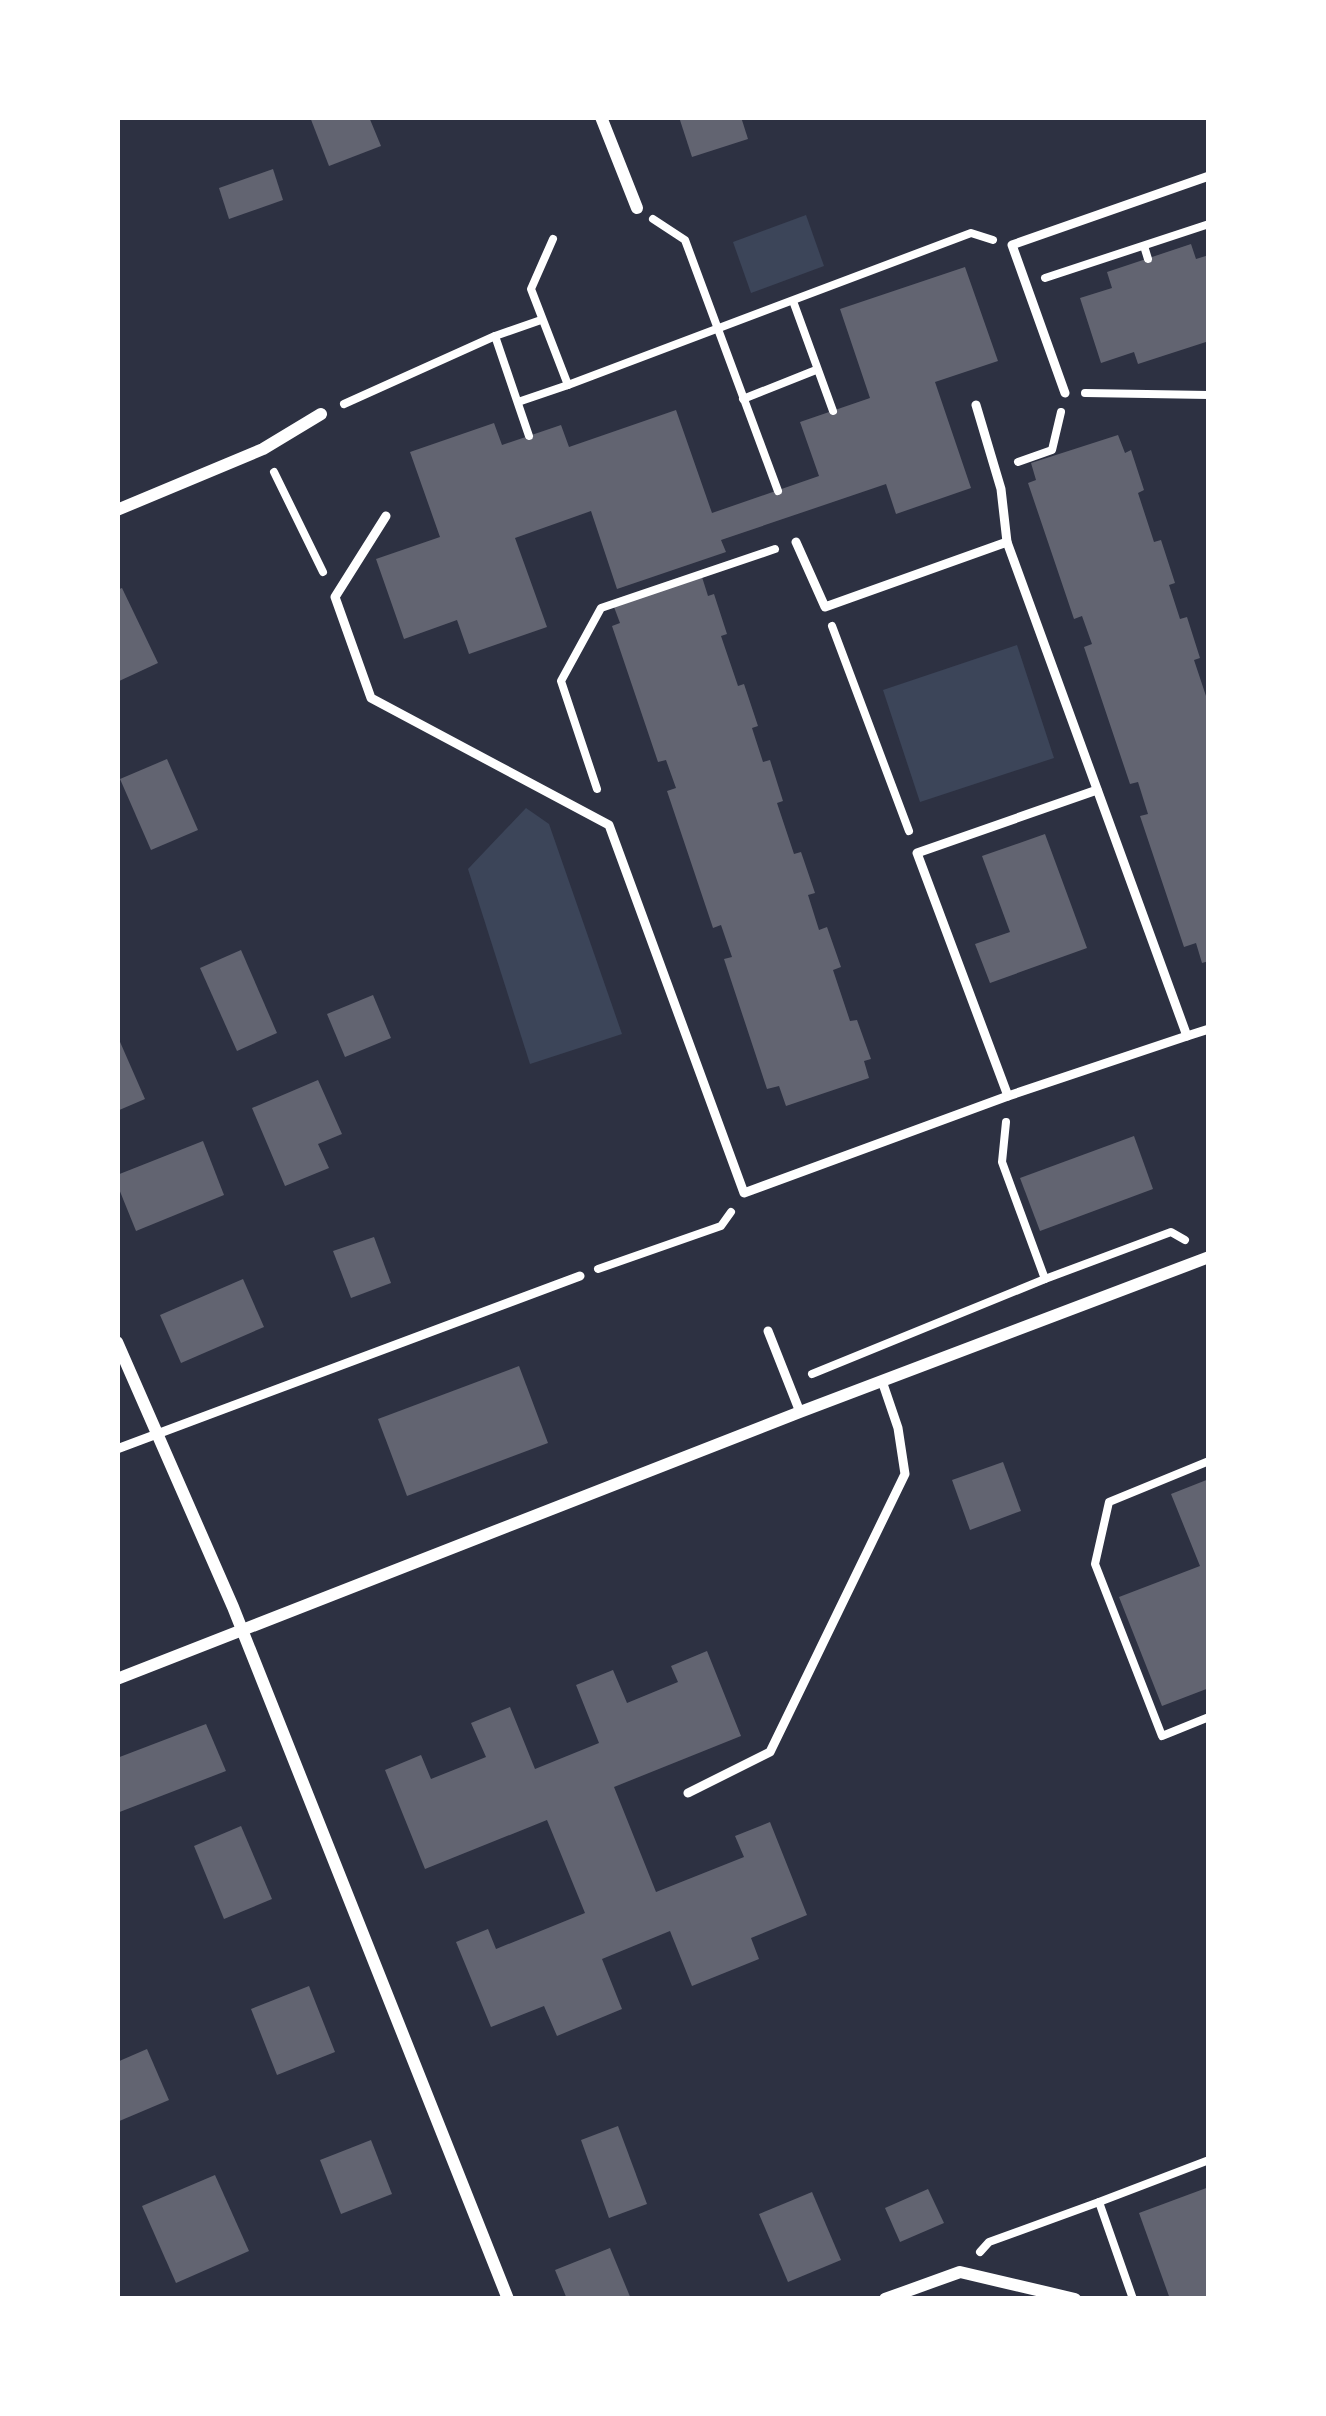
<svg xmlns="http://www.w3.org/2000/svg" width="1326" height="2416" font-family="Inter,sans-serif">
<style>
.green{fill:#3c4559}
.building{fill:#626471}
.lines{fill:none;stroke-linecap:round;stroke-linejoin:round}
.path{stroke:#fff;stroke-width:8}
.service{stroke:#fff;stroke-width:9}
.minor{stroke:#fff;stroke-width:12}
</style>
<rect width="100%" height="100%" fill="#2d3142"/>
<g class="green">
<path d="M 806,215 L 824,266 L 751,293 L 733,242 Z"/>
<path d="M 1017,645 L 1054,758 L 920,802 L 883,690 Z"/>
<path d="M 526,808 L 549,824 L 622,1034 L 530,1064 L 468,869 Z"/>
</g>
<g class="building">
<path d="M 310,117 L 369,117 L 381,146 L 329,166 Z"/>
<path d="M 679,117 L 741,117 L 748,139 L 692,157 Z"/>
<path d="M 273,169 L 283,200 L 229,219 L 219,188 Z"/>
<path d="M 1191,244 L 1196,259 L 1209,255 L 1209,341 L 1138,364 L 1134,352 L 1101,363 L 1080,298 L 1112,288 L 1107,272 Z"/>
<path d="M 965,267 L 998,361 L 935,382 L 971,488 L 896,514 L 886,484 L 721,540 L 726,552 L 617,589 L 591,511 L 515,538 L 547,627 L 469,654 L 457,620 L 404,639 L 376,559 L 440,537 L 410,452 L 494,423 L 502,445 L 561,425 L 569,447 L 676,410 L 712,513 L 819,476 L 800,422 L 870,398 L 840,309 Z"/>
<path d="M 1118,435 L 1125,453 L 1131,450 L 1144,490 L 1138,493 L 1154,542 L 1161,540 L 1175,583 L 1169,585 L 1180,619 L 1187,617 L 1200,658 L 1194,660 L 1209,705 L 1209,961 L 1202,963 L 1196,943 L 1184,947 L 1140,816 L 1148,814 L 1138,782 L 1130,784 L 1084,647 L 1092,644 L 1082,616 L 1074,619 L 1028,483 L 1036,480 L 1031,463 Z"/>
<path d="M 702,577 L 708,596 L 714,594 L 727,634 L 721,636 L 738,686 L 744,684 L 758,726 L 752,728 L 763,762 L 770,760 L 783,801 L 777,803 L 794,854 L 801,852 L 815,893 L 808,895 L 819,930 L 827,927 L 841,967 L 833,970 L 850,1021 L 857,1020 L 871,1059 L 864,1061 L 869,1078 L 786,1106 L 779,1086 L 767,1089 L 724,959 L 732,957 L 721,925 L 713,928 L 667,791 L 676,788 L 666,760 L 658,762 L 612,626 L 620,623 L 614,607 Z"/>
<path d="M 122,588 L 158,663 L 117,682 L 117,590 Z"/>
<path d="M 167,759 L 198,830 L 151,850 L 120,779 Z"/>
<path d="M 1045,834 L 1087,948 L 990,983 L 975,944 L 1010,932 L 982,856 Z"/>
<path d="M 241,950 L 277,1033 L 237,1051 L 200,968 Z"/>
<path d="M 373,995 L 391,1038 L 345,1057 L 327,1014 Z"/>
<path d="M 117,1035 L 145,1099 L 117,1111 Z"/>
<path d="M 318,1080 L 342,1134 L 318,1144 L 329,1168 L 285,1186 L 252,1108 Z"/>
<path d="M 1134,1136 L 1153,1189 L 1040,1231 L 1020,1178 Z"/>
<path d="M 203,1141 L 224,1195 L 136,1231 L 117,1184 L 117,1175 Z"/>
<path d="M 374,1237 L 391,1283 L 351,1298 L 333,1251 Z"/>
<path d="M 243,1279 L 264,1327 L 181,1363 L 160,1315 Z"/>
<path d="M 519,1366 L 548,1443 L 407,1496 L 378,1419 Z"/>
<path d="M 1003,1462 L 1021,1511 L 970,1530 L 952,1480 Z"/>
<path d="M 1209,1479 L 1209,1688 L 1162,1706 L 1119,1597 L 1200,1566 L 1171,1494 Z"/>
<path d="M 707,1651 L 741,1736 L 614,1787 L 656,1892 L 744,1857 L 735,1836 L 770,1822 L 807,1915 L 751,1938 L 759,1959 L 692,1986 L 670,1931 L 602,1959 L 622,2009 L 557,2036 L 544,2006 L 491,2027 L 456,1942 L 488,1929 L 496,1949 L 585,1913 L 547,1820 L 425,1869 L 385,1770 L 421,1755 L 431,1779 L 486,1757 L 471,1723 L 510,1707 L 535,1769 L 599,1743 L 576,1685 L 613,1670 L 627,1703 L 678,1682 L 671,1666 Z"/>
<path d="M 206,1724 L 226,1771 L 117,1813 L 117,1758 Z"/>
<path d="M 241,1826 L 272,1899 L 224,1919 L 194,1846 Z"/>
<path d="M 309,1986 L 335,2052 L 277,2075 L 251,2009 Z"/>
<path d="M 147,2049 L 169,2100 L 117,2122 L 117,2062 Z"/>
<path d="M 618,2126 L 647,2204 L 609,2218 L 581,2140 Z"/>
<path d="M 371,2140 L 392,2194 L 341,2214 L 320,2160 Z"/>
<path d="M 215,2175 L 249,2251 L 176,2283 L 142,2206 Z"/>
<path d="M 1209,2187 L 1209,2299 L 1170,2299 L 1139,2213 Z"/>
<path d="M 928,2189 L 944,2223 L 900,2242 L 885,2208 Z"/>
<path d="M 812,2192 L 841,2260 L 788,2282 L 759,2214 Z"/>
<path d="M 610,2248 L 631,2299 L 567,2299 L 555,2270 Z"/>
</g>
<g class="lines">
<g class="path">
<path d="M 653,219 L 685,240 L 778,491"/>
<path d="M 553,239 L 531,289 L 568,385 L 971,233 L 993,240"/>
<path d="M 1144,246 L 1148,259"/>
<path d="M 1045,278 L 1209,224"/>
<path d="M 793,301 L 833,411"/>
<path d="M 495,336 L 529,436"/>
<path d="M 1085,393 L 1209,395"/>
<path d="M 743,399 L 816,370"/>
<path d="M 518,402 L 568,385"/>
<path d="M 344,404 L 495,336 L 541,320"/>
<path d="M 1018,462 L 1052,450 L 1061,412"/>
<path d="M 274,472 L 323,572"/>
<path d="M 832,626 L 909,831"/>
<path d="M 597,789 L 561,681 L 601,608 L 775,549"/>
<path d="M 598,1269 L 721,1226 L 731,1212"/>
<path d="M 1045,1279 L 1171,1232 L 1185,1240"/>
<path d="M 812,1374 L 1045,1279 L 1002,1162 L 1006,1122"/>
<path d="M 1209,1461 L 1109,1502 L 1095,1564 L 1162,1736 L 1209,1717"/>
<path d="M 980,2252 L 989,2242 L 1099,2202"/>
<path d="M 1133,2299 L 1099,2202 L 1209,2160"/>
</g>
<g class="service">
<path d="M 1065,393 L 1012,245 L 1209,176"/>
<path d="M 976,405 L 1001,489 L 1007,542"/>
<path d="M 386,516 L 335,597 L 371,698 L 609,825 L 744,1193 L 1008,1096 L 1187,1036"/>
<path d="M 796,542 L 825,607 L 1007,542 L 1187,1036 L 1209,1029"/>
<path d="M 1008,1096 L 917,853 L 1097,790"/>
<path d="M 768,1331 L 800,1412"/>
<path d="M 117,1449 L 580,1276"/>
<path d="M 688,1793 L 770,1752 L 905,1474 L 898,1428 L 882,1381"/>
</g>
<g class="minor">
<path d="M 601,117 L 637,208"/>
<path d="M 117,510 L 263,449 L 321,414"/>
<path d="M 117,1342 L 233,1607 L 508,2299"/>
<path d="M 117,1679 L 800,1412 L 1209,1257"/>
<path d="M 885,2299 L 960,2272 L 1075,2299"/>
</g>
</g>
<rect width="1326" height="2416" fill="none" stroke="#ffffff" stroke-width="240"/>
</svg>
